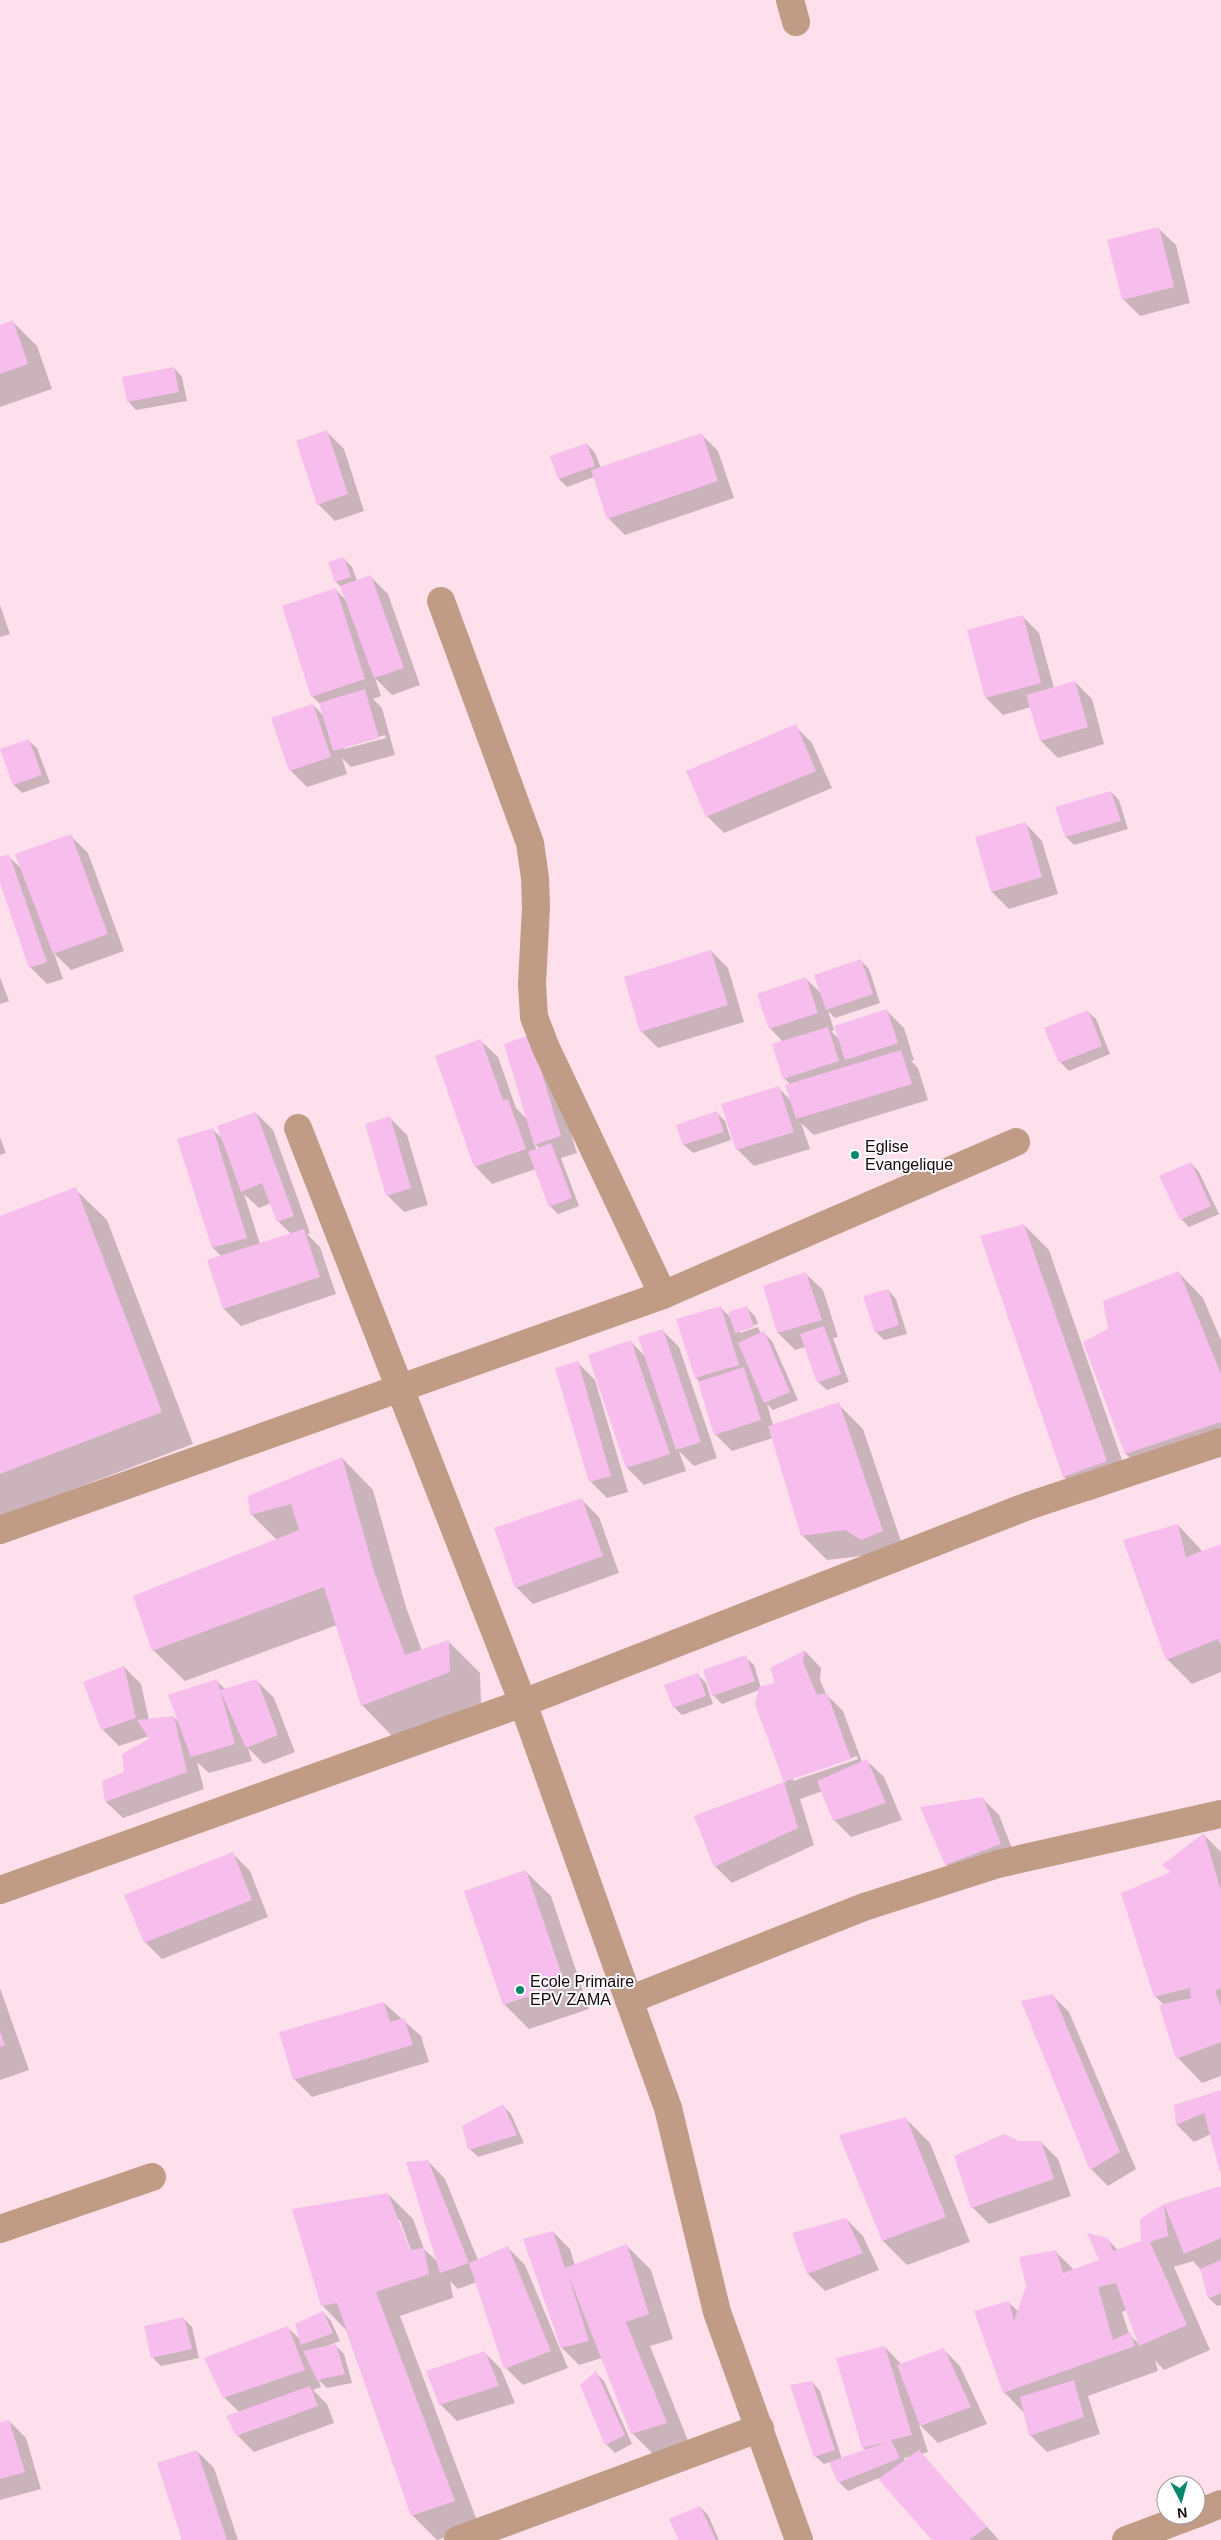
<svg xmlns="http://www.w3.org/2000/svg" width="1221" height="2540" font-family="Arial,sans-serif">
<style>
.shadow{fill:#0003;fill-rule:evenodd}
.building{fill:#f7bded}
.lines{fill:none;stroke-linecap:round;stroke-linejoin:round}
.street{stroke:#c09b85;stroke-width:28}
.poi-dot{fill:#00886d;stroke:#fff;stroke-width:2}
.labels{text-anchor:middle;stroke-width:4;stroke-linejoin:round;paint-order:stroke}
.poi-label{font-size:16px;fill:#19030d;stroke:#fff;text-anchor:start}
</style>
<rect width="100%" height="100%" fill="#fee0ec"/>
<g class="shadow">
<path d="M 1159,229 L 1176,245 L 1190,303 L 1140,316 L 1123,299 Z"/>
<path d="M 13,322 L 37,346 L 52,389 L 0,407 L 0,326 Z"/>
<path d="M 174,368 L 182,377 L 187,401 L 136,410 L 128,401 Z"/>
<path d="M 327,432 L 344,449 L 364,511 L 335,521 L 318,504 Z"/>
<path d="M 701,434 L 718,451 L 734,498 L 625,535 L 608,518 L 594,477 L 567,487 L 559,479 L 551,457 L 587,444 L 595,453 L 601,468 Z"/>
<path d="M 344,559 L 352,567 L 357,581 L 371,577 L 388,594 L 420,685 L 392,695 L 375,678 L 381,696 L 373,699 L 382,708 L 395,755 L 351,767 L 342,758 L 347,774 L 307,787 L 290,770 L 313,705 L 325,717 L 321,705 L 312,696 L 336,590 L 347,601 L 342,588 L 336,582 ZM 385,735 L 386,738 L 344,749 L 344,747 Z"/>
<path d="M 0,605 L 10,634 L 0,637 Z"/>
<path d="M 1022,616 L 1039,633 L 1054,688 L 1075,682 L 1092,699 L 1104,744 L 1058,758 L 1041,741 L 1031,707 L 1003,715 L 986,698 L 968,631 Z"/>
<path d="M 795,726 L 812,743 L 832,788 L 724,833 L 707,816 Z"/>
<path d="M 28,740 L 37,748 L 50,783 L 22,793 L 14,785 L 1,750 Z"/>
<path d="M 1111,792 L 1119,800 L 1128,829 L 1074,845 L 1066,837 Z"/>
<path d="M 1026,824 L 1042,841 L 1058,894 L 1009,909 L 992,892 Z"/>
<path d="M 71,836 L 88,853 L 124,951 L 71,970 L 54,953 L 63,979 L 47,984 L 30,967 L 0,880 L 0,859 L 8,856 L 23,870 Z"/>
<path d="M 711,951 L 728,968 L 744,1022 L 658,1048 L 641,1031 Z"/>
<path d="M 861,961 L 869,969 L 880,1003 L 835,1018 L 828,1011 L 834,1030 L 831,1031 L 840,1040 L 887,1011 L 904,1028 L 914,1060 L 911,1061 L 918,1068 L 928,1100 L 814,1135 L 801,1123 L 810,1149 L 754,1166 L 737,1149 L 778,1087 L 791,1101 L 791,1085 L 784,1078 L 783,1042 L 770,1028 L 806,979 L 822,994 Z"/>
<path d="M 0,977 L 9,1001 L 0,1004 Z"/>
<path d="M 1087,1011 L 1096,1019 L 1110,1054 L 1069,1071 L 1061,1063 L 1046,1029 Z"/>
<path d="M 481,1041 L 498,1057 L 516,1108 L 528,1120 L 506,1044 L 547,1054 L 577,1153 L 561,1158 L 579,1206 L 558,1214 L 550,1206 L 536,1169 L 492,1184 L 476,1167 L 436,1056 ZM 534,1143 L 540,1149 L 537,1150 Z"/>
<path d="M 716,1112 L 725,1121 L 731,1140 L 693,1153 L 684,1145 L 678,1126 Z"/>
<path d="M 256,1113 L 273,1130 L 310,1233 L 307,1234 L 320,1247 L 336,1294 L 241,1326 L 224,1309 L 208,1261 L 222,1257 L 213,1248 L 212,1129 L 223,1139 ZM 244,1194 L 259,1208 L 271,1203 L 278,1221 L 291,1234 L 260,1244 Z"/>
<path d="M 390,1118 L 407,1135 L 428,1205 L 404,1212 L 387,1195 Z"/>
<path d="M 0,1137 L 6,1153 L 0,1155 Z"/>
<path d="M 1191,1163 L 1199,1172 L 1219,1214 L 1189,1227 L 1181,1219 Z"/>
<path d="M 75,1189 L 107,1220 L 193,1444 L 0,1517 L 0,1217 Z"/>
<path d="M 1024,1225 L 1049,1250 L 1131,1486 L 1089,1501 L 1064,1477 L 982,1237 Z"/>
<path d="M 1179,1273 L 1203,1298 L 1221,1340 L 1221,1455 L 1151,1479 L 1126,1454 L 1085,1342 L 1109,1329 Z"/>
<path d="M 806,1274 L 823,1290 L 838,1337 L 833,1338 L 849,1382 L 827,1390 L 818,1382 L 806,1347 L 795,1350 L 778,1333 L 764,1287 Z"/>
<path d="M 888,1290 L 896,1299 L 907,1334 L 884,1340 L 876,1332 Z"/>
<path d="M 720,1307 L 732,1319 L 746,1307 L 755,1316 L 758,1324 L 740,1330 L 740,1333 L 758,1327 L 761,1334 L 764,1333 L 772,1341 L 798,1400 L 773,1410 L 767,1404 L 773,1425 L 838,1404 L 863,1429 L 906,1556 L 871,1555 L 827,1560 L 802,1535 L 773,1438 L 732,1451 L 715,1434 L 699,1381 L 696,1378 Z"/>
<path d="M 662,1330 L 679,1347 L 717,1458 L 694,1466 L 679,1451 L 686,1471 L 644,1485 L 627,1468 L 589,1355 L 630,1341 L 646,1357 Z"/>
<path d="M 578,1363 L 595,1380 L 628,1492 L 607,1498 L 590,1481 Z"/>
<path d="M 342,1458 L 373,1490 L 406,1607 L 422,1651 L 448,1641 L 480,1673 L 481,1703 L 393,1737 L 362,1705 L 337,1625 L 185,1681 L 153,1650 L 277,1540 L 251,1514 Z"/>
<path d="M 582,1500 L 599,1517 L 619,1573 L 533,1604 L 516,1587 Z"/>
<path d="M 1178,1525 L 1203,1552 L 1221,1545 L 1221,1672 L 1192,1684 L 1167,1659 Z"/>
<path d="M 805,1651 L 821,1668 L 820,1680 L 826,1694 L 843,1711 L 862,1762 L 867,1761 L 884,1777 L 902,1820 L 851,1837 L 834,1820 L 823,1791 L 800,1799 L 814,1845 L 732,1883 L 715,1866 L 695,1816 L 785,1783 L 756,1704 L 759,1690 L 722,1704 L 713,1695 L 745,1657 L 754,1665 L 761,1688 L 776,1684 ZM 857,1756 L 858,1759 L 793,1781 L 793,1778 Z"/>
<path d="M 124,1667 L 141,1684 L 149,1720 L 174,1717 L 180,1724 L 216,1680 L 226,1690 L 257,1681 L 274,1698 L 295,1752 L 264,1764 L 248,1748 L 252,1761 L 209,1773 L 197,1762 L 204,1789 L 123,1818 L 106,1802 L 151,1740 L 149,1736 L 119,1746 L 102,1729 Z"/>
<path d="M 698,1675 L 706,1683 L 713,1704 L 682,1715 L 674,1707 Z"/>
<path d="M 982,1798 L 999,1815 L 1017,1861 L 963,1881 L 946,1864 Z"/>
<path d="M 1204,1835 L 1221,1852 L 1221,2076 L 1202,2083 L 1178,2058 L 1164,2005 L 1155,1996 L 1172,1873 Z"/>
<path d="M 233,1854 L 250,1871 L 268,1917 L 162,1959 L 145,1942 Z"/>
<path d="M 526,1872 L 551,1896 L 589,2009 L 529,2029 L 504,2004 Z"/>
<path d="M 0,1988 L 29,2070 L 0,2080 Z"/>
<path d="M 1052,1995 L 1069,2012 L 1136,2169 L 1108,2186 L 1091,2169 Z"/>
<path d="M 384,2003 L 421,2036 L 429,2062 L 312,2097 L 295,2080 L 281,2033 Z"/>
<path d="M 1221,2091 L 1221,2169 L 1211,2134 L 1194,2142 L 1177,2125 L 1175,2106 Z"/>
<path d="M 503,2106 L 511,2114 L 524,2143 L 478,2157 L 470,2149 Z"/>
<path d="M 905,2118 L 930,2143 L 970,2242 L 907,2265 L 883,2241 Z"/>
<path d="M 1019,2142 L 1041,2142 L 1058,2159 L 1071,2196 L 989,2224 L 972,2207 Z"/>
<path d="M 428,2161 L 445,2179 L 478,2260 L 508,2248 L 525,2265 L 568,2368 L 523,2385 L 506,2368 L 477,2282 L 458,2289 L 450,2281 L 453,2298 L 400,2316 L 479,2526 L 437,2540 L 412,2515 L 346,2330 L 322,2305 L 388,2194 L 413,2219 L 424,2249 L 439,2263 ZM 397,2220 L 400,2220 L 413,2256 L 411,2257 Z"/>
<path d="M 1221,2188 L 1221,2305 L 1217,2306 L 1209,2298 L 1201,2270 L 1193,2261 L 1174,2267 L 1210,2350 L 1164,2370 L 1155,2360 L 1158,2371 L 1088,2396 L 1100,2434 L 1047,2452 L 1030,2435 L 1025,2414 L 1004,2392 L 1008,2302 L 1019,2312 L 1055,2251 L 1074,2270 L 1101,2260 L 1107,2239 L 1118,2250 L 1143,2242 L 1164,2205 ZM 1127,2310 L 1139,2344 L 1129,2334 L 1122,2312 Z"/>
<path d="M 846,2219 L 863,2236 L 879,2270 L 825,2291 L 808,2274 L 794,2234 Z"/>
<path d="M 553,2232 L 570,2249 L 575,2266 L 627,2246 L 651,2270 L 673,2339 L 650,2346 L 691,2448 L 657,2458 L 632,2433 L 602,2358 L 579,2365 L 562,2348 Z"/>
<path d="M 323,2312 L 331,2321 L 340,2341 L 327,2346 L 336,2346 L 344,2354 L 352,2383 L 327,2388 L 318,2379 L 321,2387 L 313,2390 L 327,2404 L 334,2423 L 254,2452 L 237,2435 L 239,2412 L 224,2397 L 287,2327 L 302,2341 Z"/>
<path d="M 184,2319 L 192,2327 L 199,2358 L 161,2366 L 153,2358 L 145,2327 Z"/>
<path d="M 885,2347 L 902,2365 L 943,2349 L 960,2366 L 987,2424 L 938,2443 L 919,2424 L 928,2452 L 921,2454 L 999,2540 L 934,2540 L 879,2478 L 848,2491 L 839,2482 L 830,2462 L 824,2464 L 815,2456 L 812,2382 L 820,2391 L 842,2459 L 866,2450 L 863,2448 ZM 912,2456 L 905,2461 L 904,2458 Z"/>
<path d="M 484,2352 L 501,2369 L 515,2403 L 457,2421 L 440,2404 Z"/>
<path d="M 596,2373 L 604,2381 L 632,2444 L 615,2453 L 606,2444 L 581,2386 Z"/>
<path d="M 9,2421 L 26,2438 L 41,2489 L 0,2500 L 0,2424 Z"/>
<path d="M 197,2451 L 214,2468 L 238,2540 L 184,2540 Z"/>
<path d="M 700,2507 L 708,2515 L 719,2540 L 680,2540 Z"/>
</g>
<g class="building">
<path d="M 1159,227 L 1174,287 L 1122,300 L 1107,240 Z"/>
<path d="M 13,320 L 28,364 L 0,374 L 0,325 Z"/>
<path d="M 174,367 L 179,392 L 127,402 L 122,377 Z"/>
<path d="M 327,430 L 348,494 L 317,505 L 296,441 Z"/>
<path d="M 702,433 L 718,481 L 607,519 L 591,470 Z"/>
<path d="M 587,443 L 595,466 L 558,479 L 550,456 Z"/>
<path d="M 344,557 L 351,577 L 335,582 L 328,562 Z"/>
<path d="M 371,575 L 404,668 L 374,678 L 340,586 Z"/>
<path d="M 336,588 L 365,679 L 311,697 L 282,606 Z"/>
<path d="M 1023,615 L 1041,683 L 985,698 L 967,630 Z"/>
<path d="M 1075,681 L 1088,727 L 1040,741 L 1026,695 Z"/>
<path d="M 365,689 L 379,738 L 333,751 L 319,703 Z"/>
<path d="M 313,704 L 331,757 L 289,771 L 271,718 Z"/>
<path d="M 796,724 L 816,771 L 706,817 L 686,771 Z"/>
<path d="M 29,739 L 42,775 L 13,785 L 0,749 Z"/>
<path d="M 1111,791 L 1121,821 L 1065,837 L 1055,807 Z"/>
<path d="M 1026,822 L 1042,877 L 991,892 L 975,837 Z"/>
<path d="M 71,834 L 108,934 L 53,954 L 15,854 Z"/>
<path d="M 9,854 L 47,962 L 29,968 L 0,883 L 0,857 Z"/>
<path d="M 711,950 L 728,1005 L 640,1032 L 624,977 Z"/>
<path d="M 861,959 L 873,994 L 826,1010 L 814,975 Z"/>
<path d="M 806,977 L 818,1013 L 769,1029 L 757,994 Z"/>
<path d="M 887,1009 L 898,1043 L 845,1060 L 834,1026 Z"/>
<path d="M 1088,1010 L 1102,1046 L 1059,1063 L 1044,1028 Z"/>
<path d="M 828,1027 L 839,1061 L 783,1079 L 772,1044 Z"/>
<path d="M 530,1035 L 561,1136 L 534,1145 L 504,1044 Z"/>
<path d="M 481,1039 L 503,1100 L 508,1099 L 526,1149 L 474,1167 L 435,1056 Z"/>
<path d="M 901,1050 L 912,1084 L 796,1119 L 785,1085 Z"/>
<path d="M 779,1086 L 794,1132 L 736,1150 L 721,1104 Z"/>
<path d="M 717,1111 L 724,1132 L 683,1145 L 676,1125 Z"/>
<path d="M 256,1112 L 294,1216 L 277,1222 L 262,1183 L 241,1192 L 217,1126 Z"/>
<path d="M 390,1116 L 411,1188 L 386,1196 L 365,1124 Z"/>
<path d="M 213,1128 L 247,1238 L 212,1248 L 177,1139 Z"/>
<path d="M 551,1143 L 572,1198 L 549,1207 L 528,1152 Z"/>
<path d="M 1191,1162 L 1211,1206 L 1180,1220 L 1159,1176 Z"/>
<path d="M 76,1187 L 162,1412 L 0,1474 L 0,1216 Z"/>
<path d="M 1024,1224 L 1107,1461 L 1063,1477 L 980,1236 Z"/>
<path d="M 304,1229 L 320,1277 L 223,1309 L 207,1260 Z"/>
<path d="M 1179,1271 L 1221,1374 L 1221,1422 L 1125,1454 L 1083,1342 L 1108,1329 L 1103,1301 Z"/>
<path d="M 806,1272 L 822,1320 L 777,1333 L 763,1286 Z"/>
<path d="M 888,1289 L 899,1325 L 875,1333 L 863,1296 Z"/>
<path d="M 721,1306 L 739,1365 L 695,1378 L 676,1319 Z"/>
<path d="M 747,1306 L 754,1327 L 735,1333 L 728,1312 Z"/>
<path d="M 824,1326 L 841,1374 L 817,1383 L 800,1334 Z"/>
<path d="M 663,1329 L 701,1442 L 676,1450 L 638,1337 Z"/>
<path d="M 764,1331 L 790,1392 L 764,1403 L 738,1343 Z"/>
<path d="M 631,1340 L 670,1454 L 626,1468 L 588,1355 Z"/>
<path d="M 578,1361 L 611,1476 L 589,1482 L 555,1368 Z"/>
<path d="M 744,1367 L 761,1420 L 714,1435 L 698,1382 Z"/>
<path d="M 839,1402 L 883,1531 L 861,1540 L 845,1530 L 801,1536 L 768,1426 Z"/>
<path d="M 342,1457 L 375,1574 L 405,1655 L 449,1640 L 450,1672 L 361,1706 L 324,1587 L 152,1651 L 133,1596 L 299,1530 L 291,1504 L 250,1515 L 248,1496 Z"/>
<path d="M 582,1498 L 603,1556 L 515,1588 L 494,1528 Z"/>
<path d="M 1178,1524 L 1186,1557 L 1221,1544 L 1221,1645 L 1218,1639 L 1166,1660 L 1123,1540 Z"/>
<path d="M 805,1650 L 803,1662 L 817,1695 L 827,1693 L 851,1759 L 784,1782 L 755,1704 L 759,1687 L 775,1683 L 770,1668 Z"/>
<path d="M 746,1655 L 755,1681 L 712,1696 L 703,1670 Z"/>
<path d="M 124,1666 L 136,1718 L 101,1730 L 83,1682 Z"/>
<path d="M 698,1673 L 706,1696 L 673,1708 L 664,1685 Z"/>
<path d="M 217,1679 L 235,1744 L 191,1757 L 168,1695 Z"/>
<path d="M 257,1679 L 278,1735 L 246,1748 L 220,1690 Z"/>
<path d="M 174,1716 L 187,1772 L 105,1802 L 102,1781 L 124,1772 L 122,1754 L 149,1739 L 137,1720 Z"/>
<path d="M 867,1759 L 886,1803 L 833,1821 L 817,1781 Z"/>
<path d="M 784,1782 L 798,1828 L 714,1867 L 694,1816 Z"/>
<path d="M 983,1797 L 1001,1844 L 945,1865 L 920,1807 Z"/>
<path d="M 1204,1833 L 1221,1891 L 1221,1988 L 1215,1991 L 1221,2007 L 1221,2042 L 1176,2059 L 1159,2005 L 1191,1998 L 1190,1988 L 1154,1997 L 1121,1893 L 1171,1872 L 1162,1865 Z"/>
<path d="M 233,1852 L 252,1900 L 144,1943 L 124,1895 Z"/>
<path d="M 526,1870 L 565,1984 L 503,2005 L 464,1891 Z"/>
<path d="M 1053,1994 L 1120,2152 L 1090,2170 L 1021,2001 Z"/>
<path d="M 384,2002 L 390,2022 L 404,2018 L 413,2045 L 293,2080 L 279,2032 Z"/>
<path d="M 0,2031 L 5,2045 L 0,2047 Z"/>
<path d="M 1221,2090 L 1221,2172 L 1220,2172 L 1204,2113 L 1176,2125 L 1174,2105 Z"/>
<path d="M 503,2104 L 517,2135 L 468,2150 L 462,2126 Z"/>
<path d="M 906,2117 L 946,2217 L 882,2241 L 839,2135 Z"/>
<path d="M 1004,2134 L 1019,2141 L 1041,2141 L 1054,2179 L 971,2208 L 954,2156 Z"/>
<path d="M 428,2160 L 469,2263 L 508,2246 L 551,2351 L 504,2369 L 469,2263 L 440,2273 L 406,2162 Z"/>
<path d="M 1221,2186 L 1221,2238 L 1184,2254 L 1164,2204 Z"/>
<path d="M 388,2193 L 410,2250 L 424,2248 L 429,2274 L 376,2292 L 455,2501 L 411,2516 L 337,2303 L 321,2306 L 292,2209 Z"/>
<path d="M 1164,2204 L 1168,2236 L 1150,2242 L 1187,2325 L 1139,2346 L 1116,2283 L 1098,2287 L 1113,2340 L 1130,2332 L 1135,2346 L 1003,2393 L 974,2311 L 1009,2301 L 1014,2321 L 1026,2286 L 1019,2257 L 1056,2250 L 1063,2273 L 1099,2260 L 1087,2233 L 1108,2238 L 1113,2251 L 1141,2241 L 1140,2219 Z"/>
<path d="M 846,2218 L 863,2253 L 807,2274 L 792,2233 Z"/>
<path d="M 553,2231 L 565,2268 L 627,2244 L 649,2314 L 626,2322 L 667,2423 L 631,2434 L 568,2274 L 589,2341 L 561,2348 L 523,2239 Z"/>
<path d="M 1221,2260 L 1221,2293 L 1208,2299 L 1200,2269 Z"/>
<path d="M 323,2311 L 333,2333 L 301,2345 L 295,2324 Z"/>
<path d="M 184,2317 L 192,2349 L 151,2358 L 144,2326 Z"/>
<path d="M 288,2326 L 305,2370 L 223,2398 L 204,2358 Z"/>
<path d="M 336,2344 L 345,2374 L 317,2380 L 303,2351 Z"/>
<path d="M 885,2346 L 912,2435 L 891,2440 L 900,2458 L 838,2483 L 829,2462 L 887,2442 L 862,2448 L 836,2358 Z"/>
<path d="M 944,2348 L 971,2407 L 920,2426 L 897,2365 Z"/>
<path d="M 485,2351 L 499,2386 L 439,2405 L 426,2371 Z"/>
<path d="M 596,2371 L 625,2435 L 605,2445 L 580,2385 Z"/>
<path d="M 1074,2380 L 1084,2417 L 1029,2436 L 1020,2397 Z"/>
<path d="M 812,2381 L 835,2450 L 814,2457 L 790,2385 Z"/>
<path d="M 310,2386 L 318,2406 L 236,2436 L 226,2416 Z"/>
<path d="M 9,2420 L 25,2472 L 0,2479 L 0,2423 Z"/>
<path d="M 197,2450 L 227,2540 L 182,2540 L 157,2463 Z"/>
<path d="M 919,2450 L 987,2527 L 969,2540 L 932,2540 L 878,2479 Z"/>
<path d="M 700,2506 L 716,2540 L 679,2540 L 669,2519 Z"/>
</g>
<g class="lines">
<g class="street">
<path d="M 790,0 L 796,22"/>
<path d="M 441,601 L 530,843 L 535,878 L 536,907 L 532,984 L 534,1017 L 546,1048 L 663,1295"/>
<path d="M 298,1128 L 523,1703 L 629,2000 L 668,2108 L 717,2312 L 799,2540"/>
<path d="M 0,1530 L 663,1295 L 1016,1142"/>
<path d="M 0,1890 L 523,1703 L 1028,1506 L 1221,1442"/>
<path d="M 629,2000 L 864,1907 L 998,1864 L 1221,1814"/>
<path d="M 0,2229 L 152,2177"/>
<path d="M 1196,2514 L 1221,2504"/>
<path d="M 458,2540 L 760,2428"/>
<path d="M 1126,2540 L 1193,2515"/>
</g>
</g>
<g class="poi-dot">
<circle cx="855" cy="1155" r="5"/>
<circle cx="520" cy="1990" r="5"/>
</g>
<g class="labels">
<g class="poi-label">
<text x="865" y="1152">Eglise<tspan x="865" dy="18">Evangelique</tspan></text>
<text x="530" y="1987">Ecole Primaire<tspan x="530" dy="18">EPV ZAMA</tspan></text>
</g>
</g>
<g transform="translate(1181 2500) rotate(174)"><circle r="24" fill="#ffffff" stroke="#a39a9e"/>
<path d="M0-4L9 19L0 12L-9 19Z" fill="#00886d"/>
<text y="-8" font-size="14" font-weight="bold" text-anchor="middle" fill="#19030d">N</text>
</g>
</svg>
